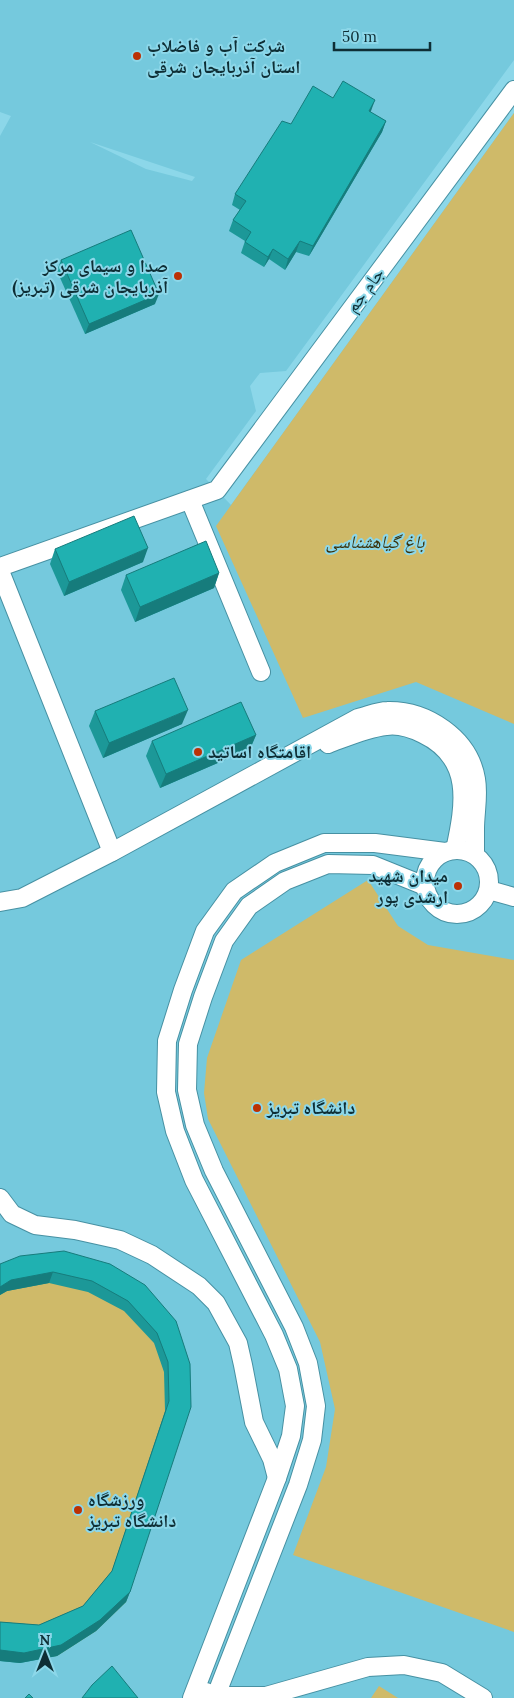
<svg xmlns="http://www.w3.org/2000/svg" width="514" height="1698" font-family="Lora,'Noto Naskh Arabic',serif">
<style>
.built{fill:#75c9dd;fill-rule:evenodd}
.green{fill:#cfba69}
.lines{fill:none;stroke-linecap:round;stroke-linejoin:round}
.minor-casing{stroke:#4791a3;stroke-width:20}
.minor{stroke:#fff;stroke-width:18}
.wall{fill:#1c9898}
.shaded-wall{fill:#167c7c}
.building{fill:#20b1b1;stroke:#167c7c}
.poi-dot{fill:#bb3104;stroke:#8cd7e9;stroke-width:2}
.labels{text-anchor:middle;stroke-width:4;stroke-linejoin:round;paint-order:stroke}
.poi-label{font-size:18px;font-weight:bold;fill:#0e2e35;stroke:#8cd7e9;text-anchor:start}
.street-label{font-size:18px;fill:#0e2e35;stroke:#8cd7e9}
.park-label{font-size:18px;font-style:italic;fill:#3a3109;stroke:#8cd7e9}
</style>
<rect width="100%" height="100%" fill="#8cd7e9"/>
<path class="built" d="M 0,0 L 514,0 L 514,60 L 286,371 L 260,373 L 250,386 L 256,411 L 206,479 L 231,505 L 514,113 L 514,1698 L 0,1698 L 0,136 L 11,116 L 0,112 ZM 90,142 L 195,177 L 192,181 L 146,169 Z"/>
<g class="green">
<path d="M 514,113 L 514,724 L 416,682 L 303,718 L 216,526 Z"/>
<path d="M 368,880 L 398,926 L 428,945 L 514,960 L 514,1632 L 293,1555 L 326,1467 L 335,1409 L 320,1342 L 208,1119 L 204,1093 L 207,1058 L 241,960 Z"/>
<path d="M 0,1273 L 106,1275 L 186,1374 L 126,1602 L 96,1631 L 57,1656 L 0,1661 Z"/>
<path d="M 379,1686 L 398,1698 L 371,1698 Z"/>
</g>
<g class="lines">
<defs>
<g id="minor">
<path d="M 190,500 L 261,672"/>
<path d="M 0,567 L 217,490 L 514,90"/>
<path d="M 0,571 L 112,852"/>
<path d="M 328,744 C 347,737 367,728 386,726 C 399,724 411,728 423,734 C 473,758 465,804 455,850"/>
<circle cx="457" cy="882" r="32"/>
<path d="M 489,890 L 514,897"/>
<path d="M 0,902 L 22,898 L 112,852 L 358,718 C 367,716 378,711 387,711 C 427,710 469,738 476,779 C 479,796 475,812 475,829 C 475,837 475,846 475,855"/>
<path d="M 0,1198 L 12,1214 L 35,1225 L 75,1230 L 120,1240 L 152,1255 L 199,1286 L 216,1303 L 238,1343 L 243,1365 L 254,1422 L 272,1459 L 277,1478"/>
<path d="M 206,1692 L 215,1696 L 266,1696 L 368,1667 L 404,1665 L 442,1673 L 483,1698"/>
<path d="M 192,1698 L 277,1478 L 291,1436 L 295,1406 L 288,1369 L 274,1335 L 194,1180 L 175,1131 L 166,1092 L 167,1041 L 183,990 L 205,931 L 234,891 L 275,863 L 324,843 L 375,843 L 445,852"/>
<path d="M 215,1698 L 298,1485 L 312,1440 L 316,1406 L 308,1363 L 294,1327 L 214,1171 L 195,1125 L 187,1090 L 188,1044 L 203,997 L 224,941 L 249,906 L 285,881 L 328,864 L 373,865 L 425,886"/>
</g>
</defs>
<use href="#minor" class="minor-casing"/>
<use href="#minor" class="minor"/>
</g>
<g class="wall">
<path d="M 371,111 L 370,112 L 386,121 L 382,132 L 309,256 L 296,252 L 285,270 L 269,259 L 264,267 L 241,253 L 245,241 L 229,231 L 233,220 L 240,210 L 232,205 L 235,194 L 291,124 Z"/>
<path d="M 61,260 L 155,304 L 85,334 L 57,271 Z"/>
<path d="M 55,549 L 143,562 L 64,596 L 50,564 Z"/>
<path d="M 219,573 L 214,588 L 135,622 L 121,590 L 126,575 Z"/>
<path d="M 95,711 L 182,724 L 103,758 L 89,726 Z"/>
<path d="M 256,735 L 250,749 L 160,788 L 146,756 L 152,741 Z"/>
<path d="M 0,1264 L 110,1264 L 190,1364 L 130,1592 L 126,1602 L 96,1631 L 57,1656 L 20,1663 L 0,1661 L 0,1622 L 39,1625 L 83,1606 L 112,1571 L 165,1411 L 164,1372 L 154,1343 L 124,1311 L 88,1292 L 49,1283 L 7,1291 L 0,1295 Z"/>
</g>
<g class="shaded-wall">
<path d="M 375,100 L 371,111 L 365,122 L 369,111 Z"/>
<path d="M 386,121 L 382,132 L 309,256 L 313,246 Z"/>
<path d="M 300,241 L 296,252 L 285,270 L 288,259 Z"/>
<path d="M 273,249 L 269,259 L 264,267 L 268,257 Z"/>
<path d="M 159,294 L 155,304 L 85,334 L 89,324 Z"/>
<path d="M 148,548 L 143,562 L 64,596 L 69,582 Z"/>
<path d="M 219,573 L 214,588 L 135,622 L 140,607 Z"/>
<path d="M 188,710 L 182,724 L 103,758 L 109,743 Z"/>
<path d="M 256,735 L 250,749 L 160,788 L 166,774 Z"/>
<path d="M 53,1272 L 49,1283 L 7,1291 L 0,1295 L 0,1287 L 11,1280 Z"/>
<path d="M 130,1592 L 126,1602 L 96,1631 L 57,1656 L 20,1663 L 0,1661 L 0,1650 Z"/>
</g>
<g class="building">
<path d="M 343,81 L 375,100 L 369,111 L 386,121 L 313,246 L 300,241 L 288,259 L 273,249 L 268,257 L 245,242 L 251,232 L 233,220 L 246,201 L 235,194 L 282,121 L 291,124 L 313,86 L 333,98 Z"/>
<path d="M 131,230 L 159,294 L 89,324 L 61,260 Z"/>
<path d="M 134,516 L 148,548 L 69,582 L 55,549 Z"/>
<path d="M 206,541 L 219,573 L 140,607 L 126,575 Z"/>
<path d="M 174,678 L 188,710 L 109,743 L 95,711 Z"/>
<path d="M 241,702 L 256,735 L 166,774 L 152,741 Z"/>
<path d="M 64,1251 L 110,1264 L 145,1285 L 176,1321 L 190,1364 L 191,1407 L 130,1592 L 100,1620 L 61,1645 L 24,1653 L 0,1650 L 0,1622 L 39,1625 L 83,1606 L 112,1571 L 169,1401 L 168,1362 L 157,1333 L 128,1301 L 92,1281 L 53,1272 L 11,1280 L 0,1287 L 0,1264 L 20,1256 Z"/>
<path d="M 112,1666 L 138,1698 L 82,1698 L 92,1685 Z"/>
<path d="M 29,1694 L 33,1698 L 25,1698 Z"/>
</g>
<g class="poi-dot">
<circle cx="137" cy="56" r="5"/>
<circle cx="178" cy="276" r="5"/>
<circle cx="198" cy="752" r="5"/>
<circle cx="458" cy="886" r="5"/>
<circle cx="257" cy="1108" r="5"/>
<circle cx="78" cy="1510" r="5"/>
</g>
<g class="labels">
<g class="poi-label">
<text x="147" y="52">شرکت آب و فاضلاب<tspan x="147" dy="21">استان آذربایجان شرقی</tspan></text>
<text x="168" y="272" text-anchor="end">صدا و سیمای مرکز<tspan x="168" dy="21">آذربایجان شرقی (تبریز)</tspan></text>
<text x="208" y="758">اقامتگاه اساتید</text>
<text x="448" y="882" text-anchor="end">میدان شهید<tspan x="448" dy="21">ارشدی پور</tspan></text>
<text x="267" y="1114">دانشگاه تبریز</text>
<text x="88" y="1506">ورزشگاه<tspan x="88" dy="21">دانشگاه تبریز</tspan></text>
</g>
<g class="street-label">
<text transform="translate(365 290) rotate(-53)" y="6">جام جم</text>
</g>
<g class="park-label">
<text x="375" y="548">باغ گیاهشناسی</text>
</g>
</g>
<g transform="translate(45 1653)" stroke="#8cd7e9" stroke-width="4" paint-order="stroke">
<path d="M0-4L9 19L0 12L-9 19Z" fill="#0e2e35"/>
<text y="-8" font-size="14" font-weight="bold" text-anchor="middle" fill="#0e2e35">N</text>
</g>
<path d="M334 42v8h96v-8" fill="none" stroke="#0e2e35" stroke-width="2.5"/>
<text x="342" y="42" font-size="15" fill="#0e2e35" stroke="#8cd7e9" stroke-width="4" paint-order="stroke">50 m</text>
</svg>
